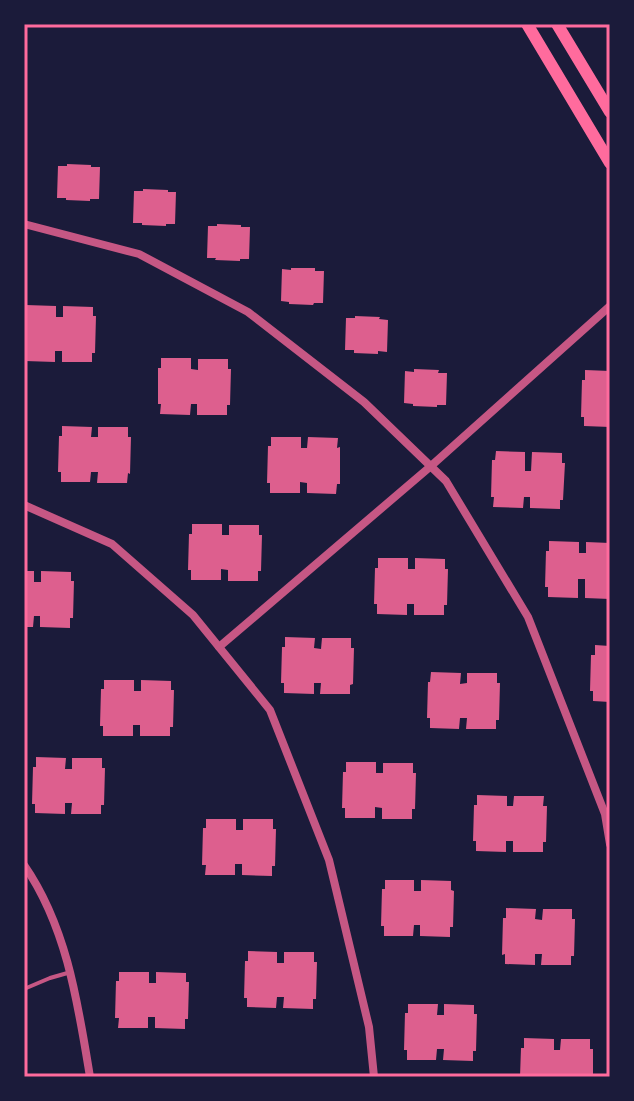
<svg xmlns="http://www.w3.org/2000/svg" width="634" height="1101" font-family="'Varela Round',sans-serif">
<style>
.building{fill:#dd5f8e}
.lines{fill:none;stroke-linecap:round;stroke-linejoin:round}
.service{stroke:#c65784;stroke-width:4}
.minor{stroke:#c65784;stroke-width:8}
.secondary{stroke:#ff6b9d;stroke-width:12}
.neatline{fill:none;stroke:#ff6b9d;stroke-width:3}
</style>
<rect width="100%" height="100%" fill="#1b1b3a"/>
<g class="building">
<path d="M 67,164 L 91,165 L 91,167 L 100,167 L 99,199 L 90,199 L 90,201 L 66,200 L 66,198 L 57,198 L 58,166 L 67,166 Z"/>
<path d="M 143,189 L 168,190 L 168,192 L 176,192 L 175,224 L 166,224 L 166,226 L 142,225 L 142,223 L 133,223 L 134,191 L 143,191 Z"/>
<path d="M 217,224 L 241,225 L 241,227 L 250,227 L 249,259 L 240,259 L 240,261 L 215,260 L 216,258 L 207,258 L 208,226 L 217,226 Z"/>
<path d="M 291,268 L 315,268 L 315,271 L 324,271 L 323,303 L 314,303 L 313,305 L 289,304 L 289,302 L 281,301 L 282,269 L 291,270 Z"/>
<path d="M 26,305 L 56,306 L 56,317 L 63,317 L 63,306 L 93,307 L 93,316 L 96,316 L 95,353 L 92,353 L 92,362 L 62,362 L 62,351 L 55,351 L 55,362 L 25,361 L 24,315 L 26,315 Z"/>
<path d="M 355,316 L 380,317 L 379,319 L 388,320 L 387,352 L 378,351 L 378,354 L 354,353 L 354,350 L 345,350 L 346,318 L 355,318 Z"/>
<path d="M 161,358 L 191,358 L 191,369 L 198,370 L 198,359 L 228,359 L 228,369 L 231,369 L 230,405 L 227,405 L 227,415 L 197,415 L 197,404 L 191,404 L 190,415 L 160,414 L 161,404 L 158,404 L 158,368 L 161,368 Z"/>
<path d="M 414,369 L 439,370 L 438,373 L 447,373 L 446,405 L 437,405 L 437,407 L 413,406 L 413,404 L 404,403 L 405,371 L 414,372 Z"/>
<path d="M 585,370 L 610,371 L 610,427 L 584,426 L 584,417 L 581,417 L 582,380 L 585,380 Z"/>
<path d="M 62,426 L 92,427 L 91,437 L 98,437 L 98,427 L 128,427 L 128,437 L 131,437 L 130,474 L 128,473 L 127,483 L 97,483 L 98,472 L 91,472 L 90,482 L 61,482 L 61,472 L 58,472 L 59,436 L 62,436 Z"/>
<path d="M 271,437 L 301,437 L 301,448 L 307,448 L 308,437 L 338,438 L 337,448 L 340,447 L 340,484 L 337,484 L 336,494 L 307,493 L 307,483 L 300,482 L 300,493 L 270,493 L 270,483 L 267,483 L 268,446 L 271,446 Z"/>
<path d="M 496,451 L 525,452 L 525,471 L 531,471 L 532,452 L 562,453 L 562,463 L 565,463 L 563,500 L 560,500 L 560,509 L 530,508 L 530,497 L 524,497 L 523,508 L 493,507 L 494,497 L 491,497 L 492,460 L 495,460 Z"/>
<path d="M 192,524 L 222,524 L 222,535 L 229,535 L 229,525 L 259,525 L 259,535 L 262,535 L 261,571 L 258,571 L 258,581 L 228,581 L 228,570 L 221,569 L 221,580 L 191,580 L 191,570 L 188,570 L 189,534 L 192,534 Z"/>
<path d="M 549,541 L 579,542 L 579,553 L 586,553 L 586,542 L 610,543 L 610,599 L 585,598 L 585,579 L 578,579 L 578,598 L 548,597 L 548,587 L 545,587 L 546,551 L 549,551 Z"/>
<path d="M 378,558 L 408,558 L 408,569 L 415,569 L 415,558 L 445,559 L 445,569 L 448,569 L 447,605 L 444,605 L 444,615 L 414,615 L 414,604 L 407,604 L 407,615 L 377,614 L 377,604 L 374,604 L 375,568 L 378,568 Z"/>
<path d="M 24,571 L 34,571 L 34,582 L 41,582 L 41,571 L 71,572 L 71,581 L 74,581 L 73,618 L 70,618 L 70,628 L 40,627 L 40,616 L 34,616 L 33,627 L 24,627 Z"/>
<path d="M 285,637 L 315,638 L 314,648 L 321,649 L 322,638 L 351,638 L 351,648 L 354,648 L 353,684 L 350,685 L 350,694 L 320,694 L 321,683 L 314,683 L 314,694 L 284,693 L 284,683 L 281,683 L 282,647 L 285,647 Z"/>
<path d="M 595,645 L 610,646 L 610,702 L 593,701 L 593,691 L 590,691 L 591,655 L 595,655 Z"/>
<path d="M 431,672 L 461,673 L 460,684 L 467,683 L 467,673 L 497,673 L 497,683 L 500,683 L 499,720 L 496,720 L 496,729 L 466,729 L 467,718 L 460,718 L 459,729 L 430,728 L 430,718 L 427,718 L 428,682 L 430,682 Z"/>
<path d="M 104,680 L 134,680 L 134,691 L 141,691 L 141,680 L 171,681 L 171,690 L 174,690 L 173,727 L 170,727 L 170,736 L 140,736 L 140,725 L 133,725 L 133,736 L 103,736 L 103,726 L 100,726 L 101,689 L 104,689 Z"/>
<path d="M 36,757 L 66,758 L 65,769 L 72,769 L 72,758 L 102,758 L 102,768 L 105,768 L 104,805 L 101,805 L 101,814 L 71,814 L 72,803 L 65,803 L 65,814 L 35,813 L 35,804 L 32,804 L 33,767 L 36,767 Z"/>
<path d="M 346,762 L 376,762 L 376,773 L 383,773 L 383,763 L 413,763 L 413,773 L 416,773 L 415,809 L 412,809 L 412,819 L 382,819 L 382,808 L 375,807 L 375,818 L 345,818 L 345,808 L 342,808 L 343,772 L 346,772 Z"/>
<path d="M 477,795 L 507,796 L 507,806 L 513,806 L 514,796 L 544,796 L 543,806 L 547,806 L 546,842 L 543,842 L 543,852 L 513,852 L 513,841 L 506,841 L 506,852 L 476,851 L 476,841 L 473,841 L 474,805 L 477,805 Z"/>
<path d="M 206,819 L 236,819 L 236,830 L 243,830 L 243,819 L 273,819 L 273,829 L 276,829 L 275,866 L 272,866 L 272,876 L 242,875 L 242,864 L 235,864 L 235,875 L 205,875 L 206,865 L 202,865 L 203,828 L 206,828 Z"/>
<path d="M 385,880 L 414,880 L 414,891 L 421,891 L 421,880 L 451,881 L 451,890 L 454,891 L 453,927 L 450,927 L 450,937 L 420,936 L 420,925 L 414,925 L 413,936 L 384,936 L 384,926 L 381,926 L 382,889 L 385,889 Z"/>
<path d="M 506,908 L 536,909 L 535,919 L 542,920 L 543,909 L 572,909 L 572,919 L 575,919 L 574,956 L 571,956 L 571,965 L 541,965 L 542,954 L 535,954 L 535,965 L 505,964 L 505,954 L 502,955 L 503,918 L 506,918 Z"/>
<path d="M 248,951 L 277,952 L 277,963 L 284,963 L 284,952 L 314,952 L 314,962 L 317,962 L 316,999 L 313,999 L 313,1009 L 283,1008 L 284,997 L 277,997 L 276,1008 L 247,1007 L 247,998 L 244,998 L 245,961 L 248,961 Z"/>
<path d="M 119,972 L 149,972 L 149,983 L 156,983 L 156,972 L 186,973 L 186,982 L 189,982 L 188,1019 L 185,1019 L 185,1029 L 155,1028 L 155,1017 L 148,1017 L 148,1028 L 118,1028 L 119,1018 L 115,1018 L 116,981 L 119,981 Z"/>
<path d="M 408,1004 L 438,1004 L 437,1015 L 444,1015 L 444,1004 L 474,1005 L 474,1014 L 477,1014 L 476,1051 L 473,1051 L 473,1061 L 443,1060 L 444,1049 L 437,1049 L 436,1060 L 407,1060 L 407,1050 L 404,1050 L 405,1013 L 408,1013 Z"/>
<path d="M 524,1038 L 554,1039 L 554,1050 L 560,1050 L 561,1039 L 590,1039 L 590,1049 L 593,1049 L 593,1077 L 520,1077 L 521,1048 L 524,1048 Z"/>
</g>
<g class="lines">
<path class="service" d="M 24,989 L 50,978 L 71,972"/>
<g class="minor">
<path d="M 24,224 L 139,254 L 248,312 L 364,402 L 446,481 L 528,617 L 605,814 L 610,844"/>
<path d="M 24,505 L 112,544 L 193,615 L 270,710 L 329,860 L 369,1027 L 374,1077"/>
<path d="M 219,647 L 431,466 L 610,306"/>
<path d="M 24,865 C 67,927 78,1004 90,1077"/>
</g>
<g class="secondary">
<path d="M 527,24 L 610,163"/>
<path d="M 557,24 L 610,112"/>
</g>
</g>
<rect width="634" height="1101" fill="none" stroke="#1b1b3a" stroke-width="52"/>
<rect x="26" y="26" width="582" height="1049" class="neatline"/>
</svg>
